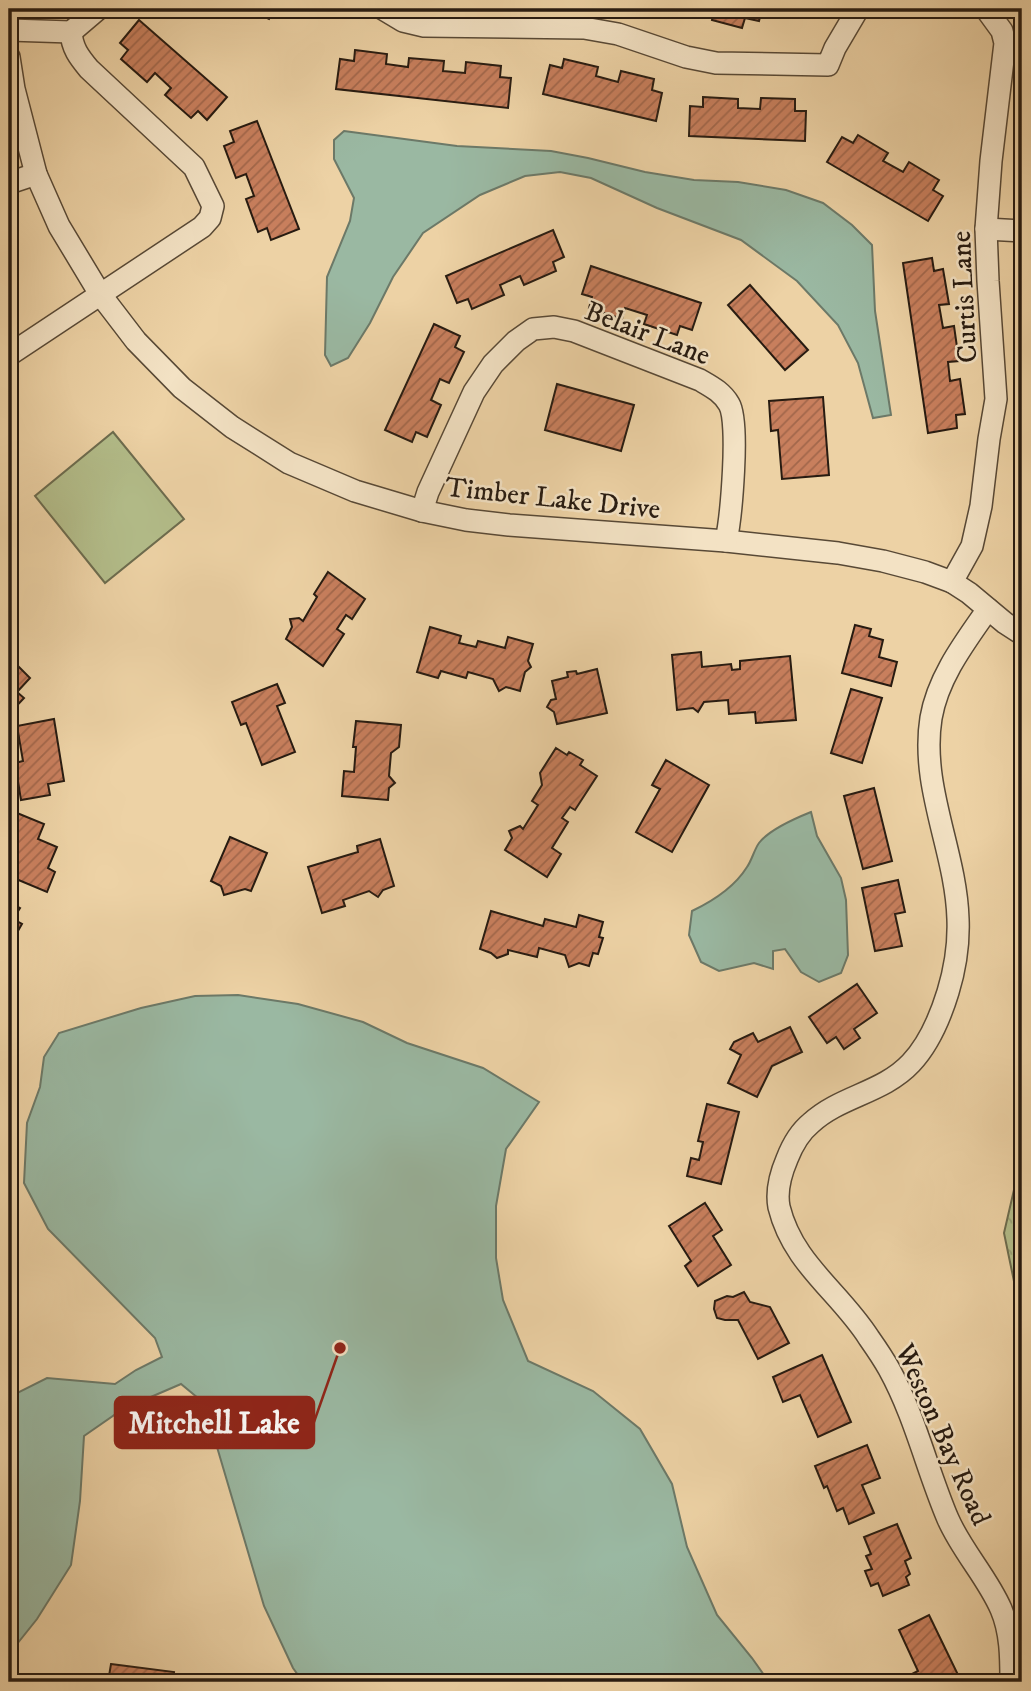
<svg xmlns="http://www.w3.org/2000/svg" width="1031" height="1691" font-family="'IM FELL DW Pica',serif">
<style>
.green{fill:#b3bd8a;stroke:#6d6c4e;stroke-width:2}
.forest{fill:url(#forest-crowns);stroke:#6d6c4e;stroke-width:2}
.water{fill:#9ab8a2;stroke:#6c7968;stroke-width:2}
.building{fill:url(#building-hatch);stroke:#271b11;stroke-width:2}
.lines{fill:none;stroke-linecap:round;stroke-linejoin:round}
.minor-casing{stroke:#584936;stroke-width:24}
.minor{stroke:#f3e2c4;stroke-width:21}
.labels{text-anchor:middle;stroke-width:5;stroke-linejoin:round;paint-order:stroke}
.street-label{font-size:28px;fill:#271b11;stroke:#f3e2c4}
.leader{fill:none;stroke:#8f2418;stroke-width:2.5}
.callout-dot{fill:#8f2418;stroke:#f3e2c4;stroke-width:2.5}
.callout{fill:#8f2418;stroke:#8f2418;stroke-width:2.5}
.callout-label{font-size:30px;text-anchor:middle;font-weight:bold;fill:#fff}
</style>
<defs>
<pattern id="forest-crowns" width="20" height="18" patternUnits="userSpaceOnUse" patternTransform="scale(1.75)"><rect width="20" height="18" fill="#b3bd8a"/><path d="M2 6a3 3 0 1 1 6 0M12 15a3 3 0 1 1 6 0" fill="none" stroke="#9aa276"/></pattern>
<pattern id="building-hatch" width="6" height="6" patternUnits="userSpaceOnUse" patternTransform="scale(1.75)"><rect width="6" height="6" fill="#c87f5d"/><path d="M-1 1l2-2M0 6l6-6M5 7l2-2" fill="none" stroke="#a2674b"/></pattern>
</defs>
<rect width="100%" height="100%" fill="#edd2a5"/>
<filter id="stains"><feTurbulence type="fractalNoise" baseFrequency=".00286" numOctaves="4"/><feColorMatrix values="0 0 0 0 .2 0 0 0 0 .09 0 0 0 0 .02 0 0 0 .5 -.17"/></filter>
<radialGradient id="worn" r=".72"><stop offset=".6" stop-color="#630" stop-opacity="0"/><stop offset="1" stop-color="#630" stop-opacity=".3"/></radialGradient>
<path class="green" d="M 113,432 L 184,519 L 105,583 L 35,496 Z"/>
<path class="forest" d="M 1022,1155 L 1022,1320 L 1004,1233 Z"/>
<g class="water">
<path d="M 344,131 L 457,146 L 551,151 L 588,158 L 645,172 L 694,180 L 738,182 L 786,190 L 823,203 L 852,225 L 872,245 L 875,311 L 891,415 L 873,418 L 858,363 L 838,325 L 797,281 L 741,240 L 657,208 L 591,178 L 560,172 L 525,176 L 480,195 L 423,233 L 393,277 L 370,323 L 348,358 L 331,366 L 325,355 L 327,277 L 350,221 L 354,198 L 334,159 L 334,140 Z"/>
<path d="M 811,812 L 817,836 L 841,878 L 846,900 L 848,955 L 841,973 L 819,982 L 801,972 L 785,949 L 773,951 L 773,969 L 754,963 L 719,971 L 701,962 L 689,935 L 692,911 C 713,901 734,888 747,867 C 752,860 754,850 759,843 C 769,830 796,818 811,812 Z"/>
<path d="M 238,995 L 298,1004 L 363,1022 L 407,1043 L 483,1068 L 539,1102 L 506,1149 L 496,1206 L 496,1258 L 503,1300 L 528,1361 L 593,1391 L 640,1429 L 672,1484 L 687,1547 L 717,1615 L 752,1658 L 769,1682 L 303,1682 L 293,1668 L 264,1606 L 204,1403 L 181,1384 L 123,1409 L 84,1436 L 80,1501 L 71,1565 L 37,1619 L 9,1654 L 9,1397 L 47,1378 L 115,1384 L 136,1370 L 162,1357 L 155,1338 L 48,1229 L 24,1183 L 27,1123 L 40,1087 L 44,1057 L 59,1033 L 141,1008 L 195,996 Z"/>
</g>
<g class="building">
<path d="M 248,9 L 274,9 L 269,19 Z"/>
<path d="M 709,9 L 762,9 L 759,21 L 745,18 L 742,28 L 712,20 L 714,10 Z"/>
<path d="M 139,20 L 227,97 L 207,120 L 198,111 L 191,118 L 165,95 L 171,88 L 155,73 L 147,82 L 121,59 L 128,50 L 120,43 Z"/>
<path d="M 355,50 L 387,54 L 386,64 L 408,67 L 409,58 L 444,61 L 443,71 L 465,73 L 466,62 L 501,66 L 500,77 L 511,78 L 508,108 L 336,89 L 340,59 L 354,61 Z"/>
<path d="M 564,59 L 598,67 L 596,76 L 618,82 L 621,71 L 654,79 L 652,90 L 662,93 L 656,121 L 543,94 L 550,65 L 562,68 Z"/>
<path d="M 703,97 L 738,99 L 738,108 L 760,109 L 761,98 L 795,99 L 795,111 L 806,111 L 805,141 L 689,136 L 690,106 L 703,107 Z"/>
<path d="M 257,121 L 299,229 L 271,240 L 267,228 L 258,232 L 246,199 L 254,196 L 246,174 L 236,178 L 224,146 L 234,142 L 230,131 Z"/>
<path d="M 858,135 L 888,153 L 883,161 L 903,172 L 909,162 L 939,180 L 933,190 L 943,196 L 928,221 L 827,162 L 842,137 L 853,143 Z"/>
<path d="M 553,230 L 564,257 L 553,262 L 556,271 L 524,285 L 520,276 L 500,285 L 504,295 L 472,309 L 468,299 L 457,303 L 446,276 Z"/>
<path d="M 932,258 L 934,271 L 943,269 L 949,304 L 939,305 L 943,328 L 954,326 L 959,361 L 948,362 L 950,381 L 960,379 L 965,414 L 956,415 L 957,428 L 928,433 L 903,263 Z"/>
<path d="M 591,266 L 701,303 L 692,330 L 680,326 L 677,335 L 644,324 L 647,315 L 625,308 L 622,319 L 589,308 L 592,297 L 582,294 Z"/>
<path d="M 750,285 L 808,350 L 785,370 L 728,305 Z"/>
<path d="M 434,324 L 460,336 L 455,347 L 464,352 L 449,383 L 440,379 L 431,400 L 441,405 L 427,437 L 416,432 L 412,442 L 385,430 Z"/>
<path d="M 557,384 L 634,405 L 621,451 L 545,430 Z"/>
<path d="M 823,397 L 829,475 L 782,479 L 778,430 L 771,431 L 769,401 Z"/>
<path d="M 1022,490 L 1022,525 L 1018,525 Z"/>
<path d="M 328,572 L 365,599 L 352,619 L 346,615 L 337,629 L 344,634 L 323,666 L 286,639 L 292,627 L 290,619 L 299,618 L 303,621 L 317,597 L 314,594 Z"/>
<path d="M 855,625 L 871,629 L 869,636 L 883,640 L 879,657 L 897,662 L 891,686 L 842,673 Z"/>
<path d="M 430,627 L 461,636 L 459,643 L 476,647 L 478,641 L 505,648 L 508,637 L 533,644 L 528,661 L 531,667 L 525,672 L 520,691 L 506,687 L 499,691 L 493,679 L 468,672 L 466,678 L 441,671 L 438,678 L 417,672 Z"/>
<path d="M 701,652 L 702,667 L 731,664 L 732,670 L 740,669 L 740,661 L 790,656 L 796,720 L 756,723 L 755,712 L 729,714 L 728,700 L 704,702 L 698,712 L 693,708 L 677,710 L 672,655 Z"/>
<path d="M 9,657 L 30,678 L 17,692 L 24,698 L 9,714 Z"/>
<path d="M 597,669 L 607,713 L 557,724 L 554,712 L 547,707 L 551,700 L 556,699 L 552,681 L 568,677 L 567,672 L 576,671 L 577,674 Z"/>
<path d="M 277,684 L 285,703 L 277,706 L 295,752 L 262,765 L 246,723 L 241,725 L 232,702 Z"/>
<path d="M 851,689 L 882,698 L 862,763 L 831,753 Z"/>
<path d="M 54,719 L 64,781 L 48,784 L 50,795 L 21,800 L 15,763 L 23,761 L 17,726 Z"/>
<path d="M 356,721 L 401,725 L 399,747 L 391,753 L 389,776 L 395,783 L 389,788 L 388,800 L 342,796 L 344,771 L 354,772 L 356,747 L 353,747 Z"/>
<path d="M 556,748 L 567,755 L 569,752 L 583,760 L 580,765 L 597,776 L 575,810 L 570,807 L 562,818 L 568,822 L 552,848 L 561,854 L 547,877 L 505,850 L 512,838 L 509,831 L 520,826 L 523,829 L 538,805 L 532,801 L 542,785 L 540,773 Z"/>
<path d="M 666,760 L 709,785 L 672,852 L 636,832 L 660,789 L 652,785 Z"/>
<path d="M 874,788 L 892,861 L 863,869 L 844,796 Z"/>
<path d="M 17,813 L 44,824 L 38,839 L 57,847 L 48,868 L 55,872 L 47,892 L 9,876 L 9,861 L 14,847 L 9,845 L 9,834 Z"/>
<path d="M 230,837 L 267,853 L 251,891 L 245,889 L 224,895 L 221,886 L 211,881 Z"/>
<path d="M 380,839 L 394,886 L 383,890 L 378,897 L 369,891 L 343,900 L 345,906 L 322,913 L 308,867 L 358,852 L 357,846 Z"/>
<path d="M 898,880 L 905,912 L 895,914 L 902,946 L 875,951 L 862,888 Z"/>
<path d="M 9,902 L 20,908 L 13,919 L 22,924 L 11,943 L 9,941 Z"/>
<path d="M 491,911 L 543,926 L 545,919 L 576,927 L 579,915 L 603,922 L 599,937 L 603,938 L 598,954 L 593,953 L 589,966 L 579,963 L 569,967 L 565,955 L 539,948 L 537,957 L 508,950 L 508,954 L 497,958 L 491,953 L 480,949 Z"/>
<path d="M 857,984 L 877,1013 L 854,1029 L 860,1038 L 844,1049 L 836,1037 L 827,1043 L 809,1017 Z"/>
<path d="M 790,1027 L 802,1052 L 772,1066 L 757,1097 L 728,1083 L 741,1055 L 730,1049 L 734,1042 L 753,1033 L 758,1042 Z"/>
<path d="M 707,1104 L 739,1112 L 721,1184 L 687,1176 L 691,1158 L 699,1160 L 703,1142 L 698,1141 Z"/>
<path d="M 705,1203 L 722,1230 L 713,1236 L 731,1265 L 698,1286 L 685,1266 L 691,1261 L 669,1226 Z"/>
<path d="M 744,1292 L 750,1302 L 770,1307 L 789,1343 L 758,1359 L 738,1320 L 725,1320 L 717,1318 L 714,1309 L 715,1301 L 727,1296 L 733,1297 Z"/>
<path d="M 822,1355 L 851,1422 L 818,1437 L 800,1395 L 783,1402 L 773,1377 Z"/>
<path d="M 867,1445 L 880,1478 L 862,1485 L 874,1513 L 849,1524 L 843,1508 L 837,1511 L 827,1486 L 824,1488 L 815,1466 Z"/>
<path d="M 897,1524 L 911,1558 L 905,1561 L 910,1574 L 906,1577 L 909,1585 L 883,1596 L 878,1583 L 871,1586 L 865,1571 L 872,1569 L 866,1556 L 871,1554 L 864,1537 Z"/>
<path d="M 929,1615 L 960,1679 L 953,1682 L 916,1682 L 912,1674 L 918,1671 L 899,1630 Z"/>
<path d="M 111,1664 L 174,1672 L 173,1682 L 108,1682 Z"/>
</g>
<g class="lines">
<defs>
<g id="minor">
<path d="M 383,9 L 403,21 L 424,26 L 584,28 L 618,34 L 686,57 L 716,63 L 828,65 L 835,48 L 858,9"/>
<path d="M 9,30 L 71,32 L 98,9"/>
<path d="M 9,57 L 14,89 L 36,174 L 59,226 L 100,294 L 136,341 L 182,388 L 232,427 L 289,463 L 355,491 L 422,511 L 466,520 L 509,525 L 726,541 L 838,553 L 883,561 L 925,572 L 952,582 L 969,593 L 1005,623 L 1022,634"/>
<path d="M 9,183 L 36,174"/>
<path d="M 986,229 L 1022,231"/>
<path d="M 9,355 L 202,227 L 210,218 L 213,206 L 194,167 L 89,69 C 79,57 72,48 71,32"/>
<path d="M 422,511 L 428,492 L 474,392 L 493,364 L 516,341 L 533,329 L 554,327 L 574,331 L 700,380 C 712,387 722,392 729,404 C 740,422 731,518 726,541"/>
<path d="M 952,582 L 972,546 L 981,506 L 989,439 L 996,399 L 988,281 L 986,229 L 991,161 L 1005,43 L 1002,31 L 986,9"/>
<path d="M 988,609 C 965,642 938,677 931,718 C 920,787 956,851 958,919 C 959,944 955,969 948,992 C 940,1018 929,1044 911,1063 C 883,1093 840,1096 811,1123 C 800,1132 792,1146 787,1159 C 781,1173 776,1191 779,1207 C 793,1264 839,1291 869,1338 C 876,1348 883,1358 889,1369 C 915,1416 927,1470 948,1519 C 962,1551 987,1577 1001,1609 C 1011,1632 1011,1658 1011,1682"/>
</g>
</defs>
<use href="#minor" class="minor-casing"/>
<use href="#minor" class="minor"/>
</g>
<g class="labels">
<g class="street-label">
<text transform="translate(963 297) rotate(-93)" y="10">Curtis Lane</text>
<text transform="translate(648 332) rotate(21)" y="10">Belair Lane</text>
<text transform="translate(553 497) rotate(6)" y="10">Timber Lake Drive</text>
<text transform="translate(944 1434) rotate(66)" y="10">Weston Bay Road</text>
</g>
</g>
<path class="leader" d="M340 1348L314 1422"/>
<circle class="callout-dot" cx="340" cy="1348" r="7"/>
<rect class="callout" x="115" y="1397" width="199" height="51" rx="7"/>
<g class="callout-label">
<text x="214" y="1433">Mitchell Lake</text>
</g>
<rect width="1031" height="1691" fill="none" stroke="#edd2a5" stroke-width="35"/>
<rect x="10" y="10" width="1010" height="1670" fill="none" stroke="#271b11" stroke-width="3.5"/>
<rect x="18" y="18" width="996" height="1656" fill="none" stroke="#271b11" stroke-width="2"/>
<rect width="100%" height="100%" filter="url(#stains)"/>
<rect width="100%" height="100%" fill="url(#worn)"/>
</svg>
